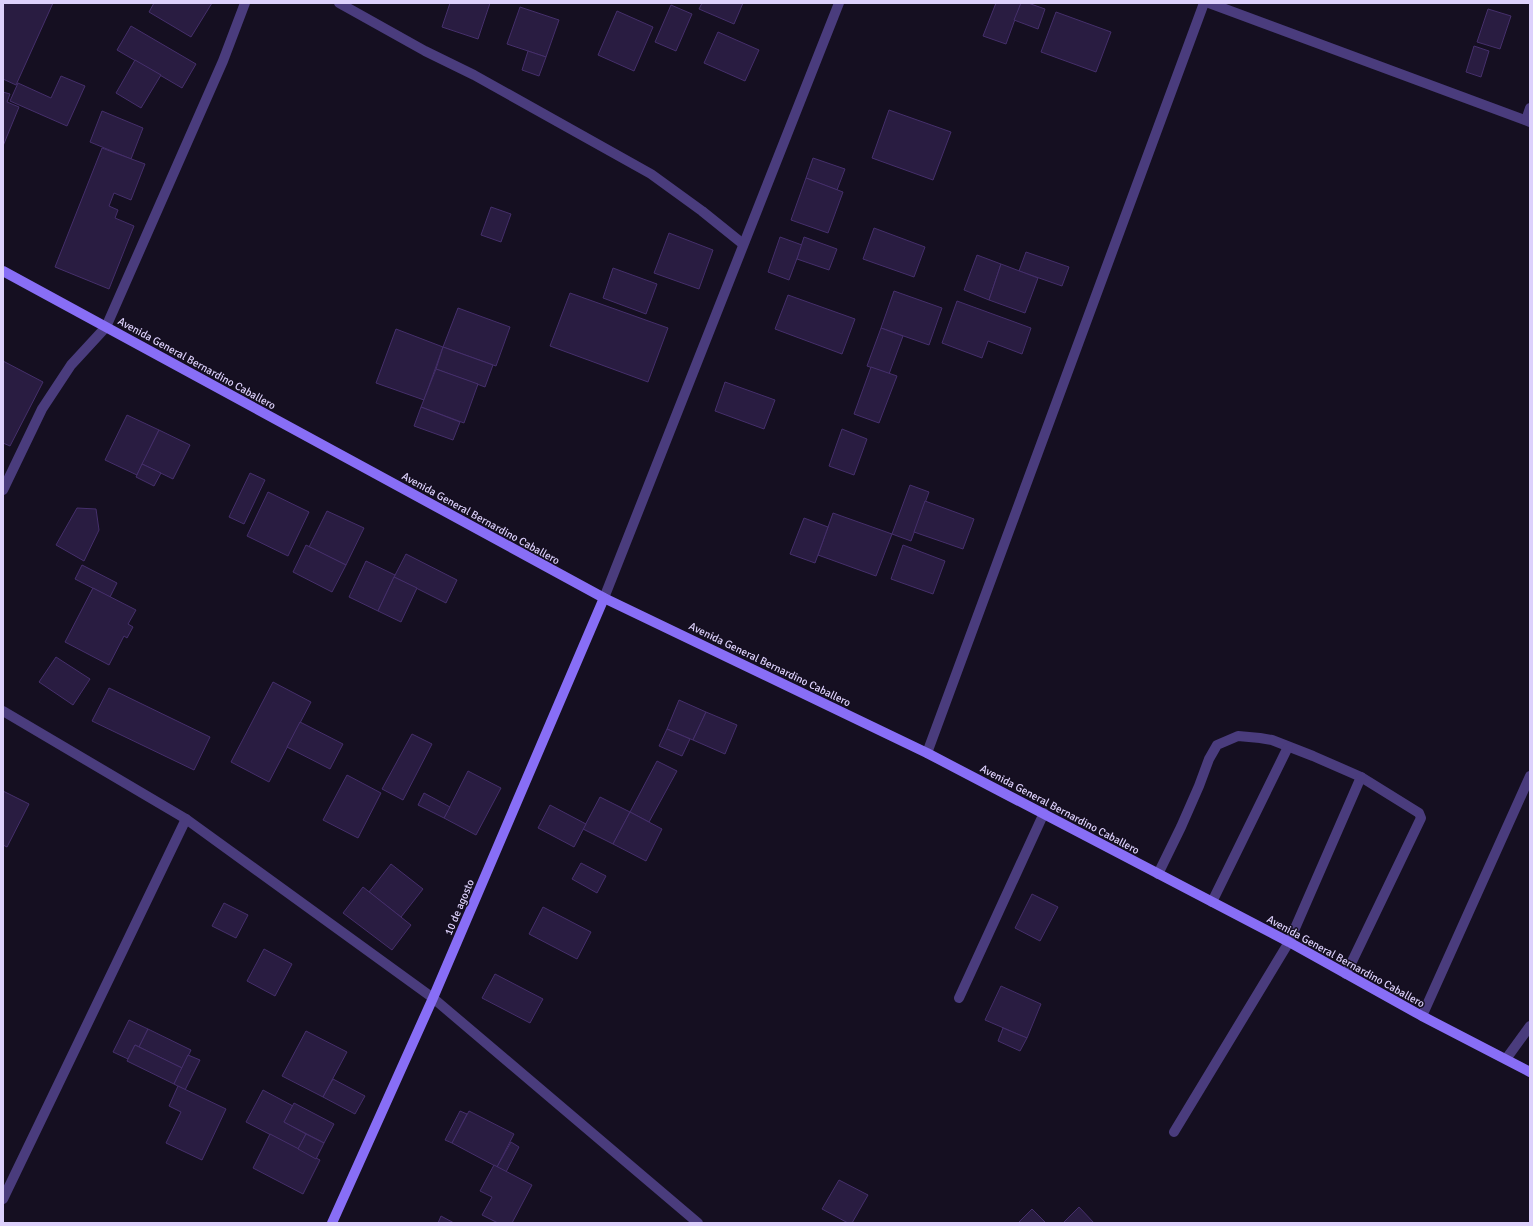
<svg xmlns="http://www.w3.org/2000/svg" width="1533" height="1226" font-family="Signika,sans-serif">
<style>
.building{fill:#291c41;stroke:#452f6b}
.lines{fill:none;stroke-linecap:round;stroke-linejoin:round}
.lane{stroke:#4a3c7d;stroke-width:10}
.street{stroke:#4a3c7d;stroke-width:10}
.secondary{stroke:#886ef6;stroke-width:10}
.labels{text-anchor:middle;stroke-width:3;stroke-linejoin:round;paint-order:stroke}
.street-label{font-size:11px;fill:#ddd1fc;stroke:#150f21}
</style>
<rect width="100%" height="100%" fill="#150f21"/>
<g class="building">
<path d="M 3,3 L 53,3 L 16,85 L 3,79 Z"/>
<path d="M 154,3 L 212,3 L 191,37 L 149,12 Z"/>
<path d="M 450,3 L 490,3 L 478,39 L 442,27 Z"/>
<path d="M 702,3 L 743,3 L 734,24 L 699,9 Z"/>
<path d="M 996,3 L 1021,3 L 1006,44 L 983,36 Z"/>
<path d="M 1021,3 L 1028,3 L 1045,9 L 1038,29 L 1014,20 Z"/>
<path d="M 671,5 L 692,14 L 676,51 L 655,42 Z"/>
<path d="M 520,7 L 559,20 L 546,57 L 507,44 Z"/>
<path d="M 1488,9 L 1511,16 L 1500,49 L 1477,42 Z"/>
<path d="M 617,11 L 653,27 L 634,71 L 598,55 Z"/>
<path d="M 1056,12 L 1111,32 L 1096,72 L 1041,52 Z"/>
<path d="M 131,26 L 196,64 L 182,88 L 117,50 Z"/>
<path d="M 718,32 L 759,50 L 745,81 L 704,63 Z"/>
<path d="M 1474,46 L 1489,51 L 1481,77 L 1466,72 Z"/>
<path d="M 528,51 L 546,57 L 539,76 L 522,70 Z"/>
<path d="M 135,60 L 161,75 L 141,108 L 116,93 Z"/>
<path d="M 61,76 L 85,86 L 67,126 L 10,101 L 18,83 L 51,98 Z"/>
<path d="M 3,92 L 10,94 L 7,102 L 19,107 L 3,146 Z"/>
<path d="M 889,110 L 951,132 L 933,180 L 872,158 Z"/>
<path d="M 102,111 L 143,128 L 131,159 L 90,142 Z"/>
<path d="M 102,148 L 145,164 L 131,200 L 114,193 L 109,206 L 118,210 L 115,218 L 134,226 L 109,289 L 55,267 Z"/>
<path d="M 813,158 L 845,169 L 837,190 L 806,178 Z"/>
<path d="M 806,178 L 843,192 L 828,233 L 791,220 Z"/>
<path d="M 491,207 L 511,214 L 501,242 L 481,235 Z"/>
<path d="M 874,228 L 925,247 L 914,277 L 863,259 Z"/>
<path d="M 669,233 L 713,250 L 699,289 L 654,273 Z"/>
<path d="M 780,237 L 802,245 L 789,280 L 768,272 Z"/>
<path d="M 804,237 L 837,249 L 829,270 L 797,259 Z"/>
<path d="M 1026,252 L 1069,267 L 1062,286 L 1019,271 Z"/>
<path d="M 977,255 L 1001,264 L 989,300 L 964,290 Z"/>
<path d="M 1001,264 L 1038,278 L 1025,313 L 989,300 Z"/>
<path d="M 613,268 L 657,284 L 646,314 L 603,298 Z"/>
<path d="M 894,291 L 942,308 L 929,345 L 881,328 Z"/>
<path d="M 570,293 L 668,328 L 648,382 L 550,346 Z"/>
<path d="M 788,295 L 855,319 L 842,354 L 775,329 Z"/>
<path d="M 957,301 L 1031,328 L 1022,354 L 988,341 L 982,358 L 942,343 Z"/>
<path d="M 458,308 L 510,327 L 496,366 L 443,347 Z"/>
<path d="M 881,328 L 903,336 L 889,374 L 867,366 Z"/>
<path d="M 396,329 L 443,347 L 424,400 L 376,383 Z"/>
<path d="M 443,347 L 493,365 L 485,387 L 436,369 Z"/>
<path d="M 3,361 L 43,382 L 10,446 L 3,443 Z"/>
<path d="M 871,367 L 897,376 L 879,423 L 854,414 Z"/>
<path d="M 436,369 L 478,384 L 464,423 L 421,407 Z"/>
<path d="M 725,382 L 775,400 L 764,429 L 715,411 Z"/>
<path d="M 421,407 L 460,422 L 453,440 L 414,426 Z"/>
<path d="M 127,415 L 159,430 L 137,475 L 105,460 Z"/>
<path d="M 842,429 L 867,439 L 854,475 L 829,466 Z"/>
<path d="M 159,430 L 190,445 L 173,479 L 142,464 Z"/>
<path d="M 142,464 L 161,473 L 154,486 L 136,477 Z"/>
<path d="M 250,473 L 265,480 L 244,524 L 229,517 Z"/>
<path d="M 910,485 L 929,492 L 911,541 L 892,534 Z"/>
<path d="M 268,492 L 309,512 L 288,556 L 247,536 Z"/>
<path d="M 925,501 L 974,519 L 963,549 L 914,532 Z"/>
<path d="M 77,508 L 96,509 L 99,530 L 84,561 L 56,545 Z"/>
<path d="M 327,511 L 364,528 L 346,565 L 309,547 Z"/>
<path d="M 833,513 L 892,534 L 876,576 L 818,555 Z"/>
<path d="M 804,518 L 828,527 L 815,563 L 790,554 Z"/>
<path d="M 306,545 L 346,565 L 332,592 L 293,572 Z"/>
<path d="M 903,545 L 945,561 L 933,594 L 891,579 Z"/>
<path d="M 406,554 L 457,580 L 446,603 L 394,577 Z"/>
<path d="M 366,561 L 395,575 L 378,611 L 349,597 Z"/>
<path d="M 82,565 L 117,583 L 110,597 L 75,579 Z"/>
<path d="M 394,577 L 417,588 L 401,622 L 378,611 Z"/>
<path d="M 93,588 L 136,610 L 128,624 L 133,627 L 127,638 L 124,636 L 109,665 L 65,642 Z"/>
<path d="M 56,657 L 90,679 L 73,705 L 39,682 Z"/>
<path d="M 273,682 L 311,702 L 269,782 L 231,762 Z"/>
<path d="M 109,688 L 210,737 L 194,770 L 92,721 Z"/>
<path d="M 679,700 L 706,712 L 693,740 L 667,729 Z"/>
<path d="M 706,712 L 737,725 L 725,754 L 693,740 Z"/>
<path d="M 300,722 L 343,744 L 330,769 L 287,747 Z"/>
<path d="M 667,729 L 690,739 L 682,756 L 659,746 Z"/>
<path d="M 412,734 L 432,744 L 403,800 L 382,789 Z"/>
<path d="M 657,761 L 677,771 L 649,822 L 630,812 Z"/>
<path d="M 468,771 L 501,788 L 476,835 L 444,818 Z"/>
<path d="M 347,775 L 381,793 L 358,838 L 323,820 Z"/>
<path d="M 3,791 L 29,804 L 7,847 L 3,845 Z"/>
<path d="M 424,793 L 450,807 L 444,818 L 418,805 Z"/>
<path d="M 600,797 L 630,812 L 613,844 L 583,829 Z"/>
<path d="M 550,805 L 586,824 L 574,847 L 538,828 Z"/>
<path d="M 630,812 L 662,829 L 646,861 L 613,844 Z"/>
<path d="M 581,863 L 606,876 L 597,893 L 572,879 Z"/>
<path d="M 391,864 L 423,889 L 401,917 L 369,892 Z"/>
<path d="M 363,887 L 411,925 L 392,950 L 343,913 Z"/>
<path d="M 1032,894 L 1058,907 L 1040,941 L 1015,928 Z"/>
<path d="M 224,903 L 248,915 L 236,938 L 212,926 Z"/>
<path d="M 543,907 L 591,932 L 577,959 L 529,934 Z"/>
<path d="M 264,949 L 292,964 L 275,996 L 247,981 Z"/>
<path d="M 495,974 L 543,999 L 530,1023 L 482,998 Z"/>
<path d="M 1001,986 L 1041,1004 L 1027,1038 L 985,1020 Z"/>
<path d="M 129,1020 L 148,1029 L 139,1047 L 135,1045 L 128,1059 L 113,1052 Z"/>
<path d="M 1003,1028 L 1027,1038 L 1020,1051 L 998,1041 Z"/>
<path d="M 148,1029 L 191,1050 L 182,1068 L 139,1047 Z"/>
<path d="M 306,1031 L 347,1052 L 323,1097 L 282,1076 Z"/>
<path d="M 135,1045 L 182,1068 L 174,1084 L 127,1061 Z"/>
<path d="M 188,1055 L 200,1060 L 185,1090 L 174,1084 Z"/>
<path d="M 333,1079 L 365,1096 L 355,1114 L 323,1097 Z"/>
<path d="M 178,1086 L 226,1109 L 202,1160 L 166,1143 L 181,1112 L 169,1106 Z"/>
<path d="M 263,1090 L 293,1106 L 284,1122 L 306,1134 L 298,1149 L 246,1122 Z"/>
<path d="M 294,1103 L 334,1124 L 324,1143 L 284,1122 Z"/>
<path d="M 460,1111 L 467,1114 L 452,1143 L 445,1140 Z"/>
<path d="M 469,1111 L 514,1134 L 497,1167 L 452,1143 Z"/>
<path d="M 270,1134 L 320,1160 L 303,1194 L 253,1168 Z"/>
<path d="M 306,1134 L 324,1143 L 316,1159 L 298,1149 Z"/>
<path d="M 511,1142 L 519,1147 L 506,1172 L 497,1167 Z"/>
<path d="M 494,1165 L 532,1185 L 512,1223 L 498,1223 L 482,1215 L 492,1197 L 480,1191 Z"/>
<path d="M 839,1180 L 868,1195 L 852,1223 L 848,1223 L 822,1209 Z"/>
<path d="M 1079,1207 L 1094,1223 L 1063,1223 Z"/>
<path d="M 1032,1209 L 1046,1223 L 1018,1223 Z"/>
<path d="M 441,1216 L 454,1223 L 438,1223 Z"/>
</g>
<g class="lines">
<g class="lane">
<path d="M 1158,874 L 1181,827 L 1199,786 L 1209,759 L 1217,745 L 1238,736 L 1260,738 L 1272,740 L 1313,756 L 1361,777 L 1419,813 L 1421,818 L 1346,974"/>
<path d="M 1212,902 L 1288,747"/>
<path d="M 1289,942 L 1361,777"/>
<path d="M 959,998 L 1044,813"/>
<path d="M 1506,1059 L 1530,1026"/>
</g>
<g class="street">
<path d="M 339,3 L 425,51 L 474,75 L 651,174 L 702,211 L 743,244"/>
<path d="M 1209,3 L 1530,122"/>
<path d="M 1526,120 L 1530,108"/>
<path d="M 3,490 L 42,409 L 71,365 L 106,327 L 223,61 L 245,3"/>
<path d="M 604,598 L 839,3"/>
<path d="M 3,711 L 186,819 L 433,998 L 698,1223"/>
<path d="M 927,753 L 1204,3"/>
<path d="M 1422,1016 L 1530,776"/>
<path d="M 1174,1132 L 1289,942"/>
<path d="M 3,1199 L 186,819"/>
</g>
<g class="secondary">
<path d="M 3,271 L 604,598 L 927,753 L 1289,942 L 1422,1016 L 1530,1072"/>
<path d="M 332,1223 L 433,998 L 604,598"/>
</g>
</g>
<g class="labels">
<g class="street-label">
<text transform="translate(197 363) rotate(29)" y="4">Avenida General Bernardino Caballero</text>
<text transform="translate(481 518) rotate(29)" y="4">Avenida General Bernardino Caballero</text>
<text transform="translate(770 664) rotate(26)" y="4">Avenida General Bernardino Caballero</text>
<text transform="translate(1060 809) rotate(28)" y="4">Avenida General Bernardino Caballero</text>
<text transform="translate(459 907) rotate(-67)" y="4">10 de agosto</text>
<text transform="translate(1346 961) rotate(29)" y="4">Avenida General Bernardino Caballero</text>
</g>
</g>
<rect width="1533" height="1226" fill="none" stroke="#ddd1fc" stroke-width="8"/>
</svg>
